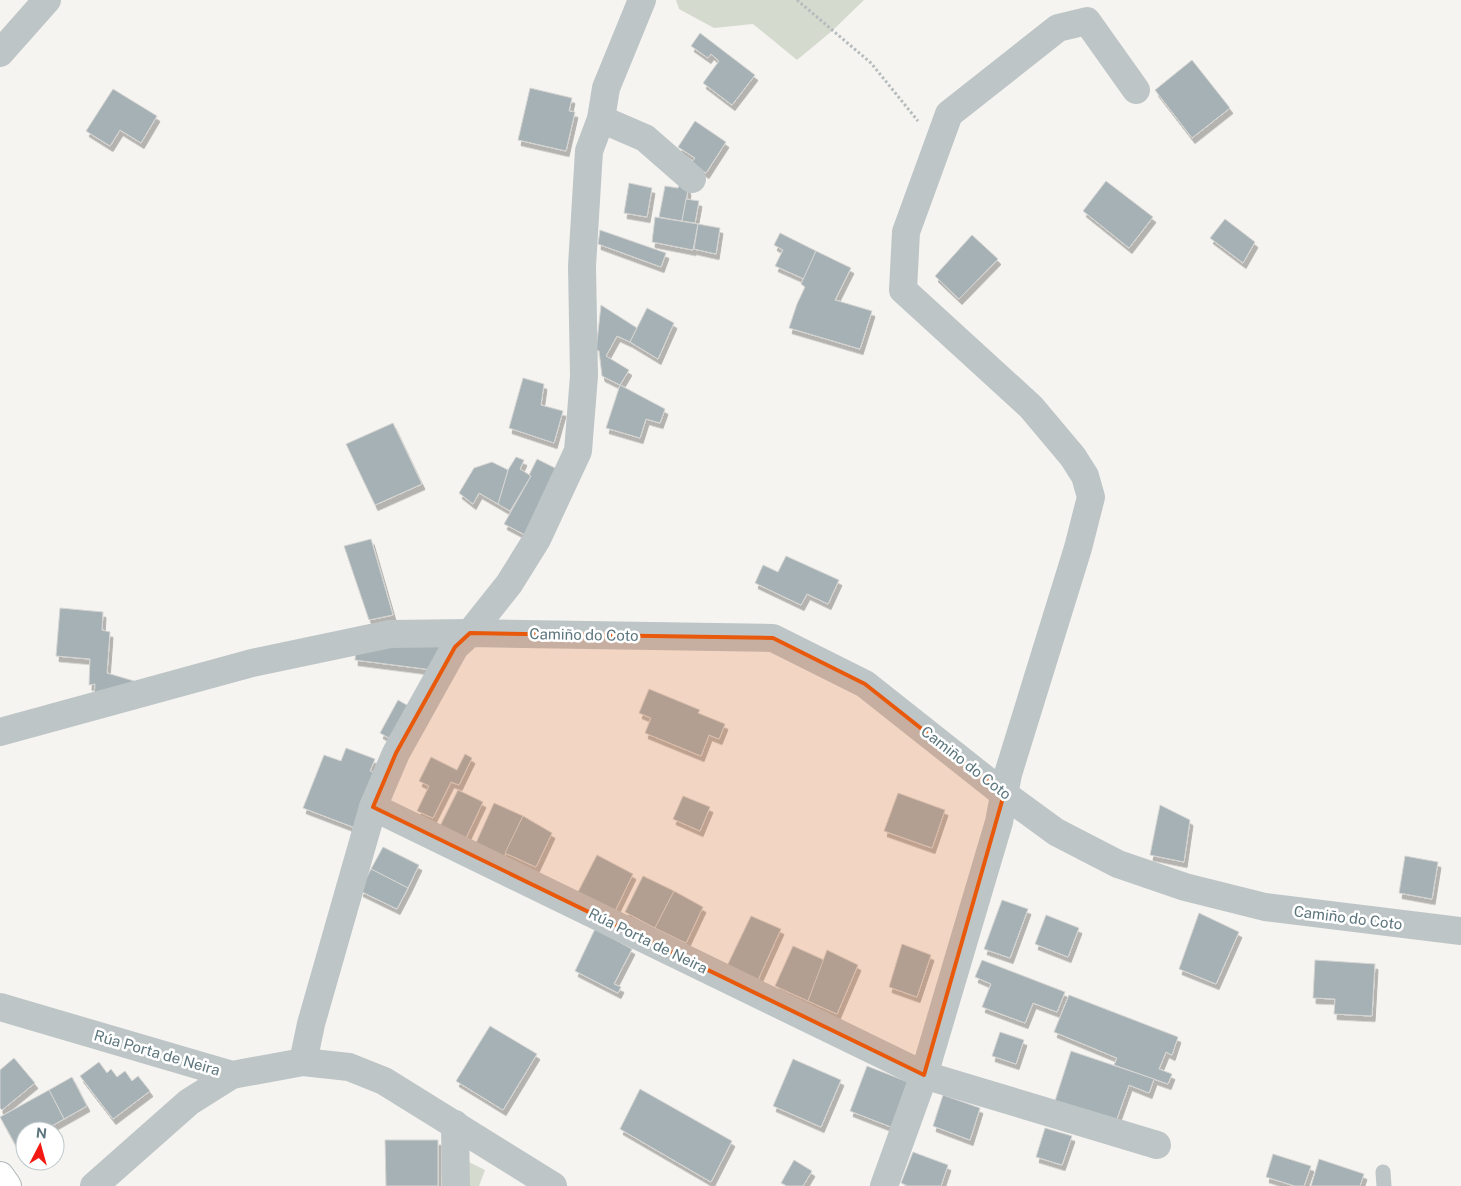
<svg xmlns="http://www.w3.org/2000/svg" width="1461" height="1186" font-family="'Public Sans',sans-serif">
<style>
.green{fill:#d5dacf}
.building{fill:#a5b1b4;stroke:#d6d5d3;filter:url(#shadow)}
.lines{fill:none;stroke-linecap:round;stroke-linejoin:round}
.secondary-casing{stroke:#aeb7ba;stroke-width:30}
.path{stroke:#b6bbbd;stroke-width:3;stroke-dasharray:2.5 2.5;stroke-linecap:butt}
.lane{stroke:#bec5c7;stroke-width:15}
.street{stroke:#bec5c7;stroke-width:28}
.secondary{stroke:#fff;stroke-width:28}
.marked{fill:#e8590c;fill-opacity:0.2;stroke:#e8590c;stroke-width:4;stroke-linejoin:round}
.labels{text-anchor:middle;stroke-width:5;stroke-linejoin:round;paint-order:stroke}
.street-label{font-size:15px;fill:#5d767e;stroke:#fff}
</style>
<defs>
<filter id="shadow"><feDropShadow dx="3" dy="5.5" stdDeviation="0" flood-color="#0004"/></filter>
</defs>
<rect width="100%" height="100%" fill="#f5f4f0"/>
<g class="green">
<path d="M 676,0 L 864,0 L 832,31 L 797,60 L 753,24 L 714,28 L 679,9 Z"/>
<path d="M 465,1160 L 485,1170 L 479,1186 L 465,1186 Z"/>
</g>
<g class="building">
<path d="M 700,33 L 755,75 L 732,105 L 703,83 L 719,61 L 711,54 L 708,58 L 691,46 Z"/>
<path d="M 1192,60 L 1230,108 L 1192,138 L 1155,90 Z"/>
<path d="M 530,88 L 572,98 L 569,111 L 575,112 L 566,151 L 518,140 Z"/>
<path d="M 113,89 L 157,116 L 141,143 L 120,130 L 110,146 L 86,131 Z"/>
<path d="M 695,121 L 726,142 L 706,173 L 691,163 L 695,158 L 678,147 Z"/>
<path d="M 683,177 L 688,190 L 682,221 L 659,217 L 665,186 L 678,188 Z"/>
<path d="M 1106,181 L 1153,217 L 1129,248 L 1083,211 Z"/>
<path d="M 629,183 L 652,188 L 647,217 L 624,213 Z"/>
<path d="M 686,199 L 699,201 L 695,223 L 682,221 Z"/>
<path d="M 655,217 L 698,224 L 693,250 L 652,242 Z"/>
<path d="M 1225,219 L 1255,242 L 1243,263 L 1210,238 Z"/>
<path d="M 698,224 L 720,228 L 716,254 L 694,249 Z"/>
<path d="M 600,230 L 666,253 L 661,267 L 598,244 Z"/>
<path d="M 780,233 L 816,251 L 804,279 L 775,266 L 783,250 L 774,245 Z"/>
<path d="M 972,235 L 998,259 L 959,299 L 935,276 Z"/>
<path d="M 816,251 L 851,268 L 835,300 L 872,311 L 860,349 L 789,328 L 797,304 L 805,287 L 801,284 Z"/>
<path d="M 601,305 L 637,328 L 630,342 L 617,336 L 606,356 L 629,370 L 620,385 L 602,376 L 599,351 L 596,350 Z"/>
<path d="M 647,308 L 674,323 L 658,359 L 630,342 Z"/>
<path d="M 523,378 L 544,384 L 541,405 L 563,411 L 554,443 L 509,428 Z"/>
<path d="M 620,385 L 665,409 L 660,423 L 646,419 L 640,438 L 606,428 Z"/>
<path d="M 393,423 L 422,484 L 375,505 L 346,444 Z"/>
<path d="M 516,457 L 524,460 L 520,469 L 531,476 L 510,511 L 498,504 L 508,470 Z"/>
<path d="M 537,459 L 561,471 L 527,536 L 504,524 L 531,476 L 529,475 Z"/>
<path d="M 492,462 L 508,470 L 498,504 L 479,493 L 473,504 L 459,493 L 474,468 Z"/>
<path d="M 371,539 L 393,615 L 369,620 L 344,546 Z"/>
<path d="M 786,556 L 839,580 L 828,604 L 807,594 L 801,605 L 755,583 L 763,565 L 778,572 Z"/>
<path d="M 60,608 L 103,612 L 102,630 L 110,632 L 107,673 L 134,681 L 133,690 L 94,699 L 95,684 L 89,685 L 90,659 L 56,656 Z"/>
<path d="M 441,642 L 433,670 L 355,660 L 356,649 Z"/>
<path d="M 649,689 L 700,710 L 698,713 L 725,724 L 719,739 L 709,735 L 701,756 L 645,733 L 651,718 L 639,713 Z"/>
<path d="M 398,700 L 412,708 L 394,741 L 380,733 Z"/>
<path d="M 346,748 L 375,759 L 370,771 L 380,775 L 358,829 L 303,808 L 324,755 L 341,761 Z"/>
<path d="M 465,754 L 472,758 L 459,785 L 451,782 L 433,818 L 417,811 L 429,786 L 419,781 L 431,757 L 457,770 Z"/>
<path d="M 458,790 L 483,802 L 466,838 L 440,826 Z"/>
<path d="M 898,793 L 945,810 L 932,848 L 884,831 Z"/>
<path d="M 683,796 L 710,807 L 700,831 L 673,819 Z"/>
<path d="M 494,803 L 523,816 L 504,857 L 476,843 Z"/>
<path d="M 1160,805 L 1190,820 L 1184,862 L 1150,855 Z"/>
<path d="M 523,816 L 552,833 L 536,867 L 505,853 Z"/>
<path d="M 383,847 L 419,865 L 408,888 L 371,869 Z"/>
<path d="M 597,855 L 633,874 L 615,911 L 578,892 Z"/>
<path d="M 1405,856 L 1438,862 L 1432,899 L 1399,893 Z"/>
<path d="M 371,869 L 408,888 L 397,909 L 360,891 Z"/>
<path d="M 643,876 L 674,891 L 655,928 L 625,912 Z"/>
<path d="M 674,891 L 703,907 L 686,943 L 655,928 Z"/>
<path d="M 1002,900 L 1028,909 L 1010,958 L 984,949 Z"/>
<path d="M 1199,913 L 1239,932 L 1216,984 L 1179,969 Z"/>
<path d="M 1046,915 L 1079,928 L 1068,957 L 1035,944 Z"/>
<path d="M 751,916 L 781,929 L 758,980 L 727,966 Z"/>
<path d="M 595,929 L 632,949 L 614,984 L 621,987 L 618,993 L 575,971 Z"/>
<path d="M 902,944 L 931,955 L 917,997 L 889,987 Z"/>
<path d="M 793,946 L 824,960 L 808,1001 L 775,986 Z"/>
<path d="M 827,950 L 858,965 L 837,1014 L 808,1001 Z"/>
<path d="M 982,960 L 1065,992 L 1057,1012 L 1033,1003 L 1025,1023 L 982,1007 L 991,984 L 975,977 Z"/>
<path d="M 1315,960 L 1375,964 L 1372,1016 L 1334,1014 L 1335,999 L 1313,998 Z"/>
<path d="M 1069,995 L 1178,1037 L 1172,1055 L 1166,1052 L 1159,1069 L 1172,1074 L 1168,1084 L 1114,1065 L 1117,1058 L 1054,1032 Z"/>
<path d="M 490,1026 L 537,1054 L 503,1110 L 456,1081 Z"/>
<path d="M 1000,1032 L 1024,1040 L 1016,1064 L 992,1056 Z"/>
<path d="M 1071,1051 L 1154,1079 L 1149,1093 L 1129,1085 L 1115,1124 L 1054,1104 Z"/>
<path d="M 14,1058 L 35,1083 L 2,1110 L 0,1108 L 0,1070 Z"/>
<path d="M 793,1059 L 841,1080 L 821,1127 L 773,1106 Z"/>
<path d="M 99,1062 L 107,1073 L 111,1069 L 117,1077 L 125,1071 L 132,1081 L 138,1076 L 150,1091 L 113,1119 L 80,1076 Z"/>
<path d="M 867,1066 L 908,1082 L 891,1127 L 850,1111 Z"/>
<path d="M 72,1077 L 87,1106 L 64,1119 L 49,1090 Z"/>
<path d="M 640,1089 L 732,1141 L 711,1182 L 620,1129 Z"/>
<path d="M 49,1090 L 64,1119 L 43,1131 L 25,1131 L 25,1141 L 16,1146 L 0,1117 Z"/>
<path d="M 943,1095 L 980,1108 L 970,1140 L 933,1126 Z"/>
<path d="M 1045,1128 L 1072,1136 L 1062,1165 L 1036,1157 Z"/>
<path d="M 385,1140 L 438,1140 L 438,1186 L 386,1186 Z"/>
<path d="M 913,1152 L 948,1165 L 941,1186 L 908,1186 L 901,1183 Z"/>
<path d="M 1273,1154 L 1311,1166 L 1304,1186 L 1295,1186 L 1266,1177 Z"/>
<path d="M 1319,1159 L 1364,1174 L 1360,1186 L 1311,1186 Z"/>
<path d="M 794,1160 L 812,1171 L 803,1186 L 787,1186 L 781,1183 Z"/>
</g>
<g class="lines">
<defs>
<path id="secondary" d="M 0,1176 L 7,1186"/>
</defs>
<use href="#secondary" class="secondary-casing"/>
<path class="path" d="M 797,0 L 871,63 L 918,121"/>
<path class="lane" d="M 1383,1172 L 1384,1186"/>
<g class="street">
<path d="M 0,53 L 47,0"/>
<path d="M 601,119 L 645,138 L 692,179"/>
<path d="M 0,732 L 252,663 L 390,634 L 470,633 L 773,638 L 865,684 L 1004,794 L 1056,832 L 1118,864 L 1185,887 L 1265,907 L 1461,931"/>
<path d="M 373,807 L 924,1075 L 1157,1145"/>
<path d="M 0,1007 L 232,1075 L 303,1062 L 349,1067 L 384,1081 L 553,1186"/>
<path d="M 303,1062 L 311,1024 L 373,807 L 396,753 L 455,647 L 470,633 L 509,584 L 537,539 L 578,451 L 584,376 L 582,266 L 589,151 L 601,119 L 606,88 L 642,0"/>
<path d="M 455,1124 L 456,1186"/>
<path d="M 94,1186 L 189,1102 L 232,1075"/>
<path d="M 884,1186 L 924,1075 L 999,822 L 1008,774 L 1078,548 L 1091,497 L 1085,476 L 1073,457 L 1031,407 L 903,290 L 906,232 L 949,114 L 1058,28 L 1087,21 L 1136,90"/>
</g>
<use href="#secondary" class="secondary"/>
</g>
<path class="marked" d="M 470,633 L 773,638 L 865,684 L 1004,794 L 924,1075 L 373,807 L 396,753 L 455,647 Z"/>
<g class="labels">
<g class="street-label">
<text transform="translate(584 635) rotate(1)" y="5">Camiño do Coto</text>
<text transform="translate(966 763) rotate(38)" y="5">Camiño do Coto</text>
<text transform="translate(1348 918) rotate(7)" y="5">Camiño do Coto</text>
<text transform="translate(648 941) rotate(26)" y="5">Rúa Porta de Neira</text>
<text transform="translate(157 1053) rotate(16)" y="5">Rúa Porta de Neira</text>
</g>
</g>
<g transform="translate(40 1146) rotate(6)"><circle r="24" fill="#ffffff" stroke="#bec8cb"/>
<path d="M0-4L9 19L0 12L-9 19Z" fill="#f21912"/>
<text y="-8" font-size="14" font-weight="bold" text-anchor="middle" fill="#5d767e">N</text>
</g>
</svg>
